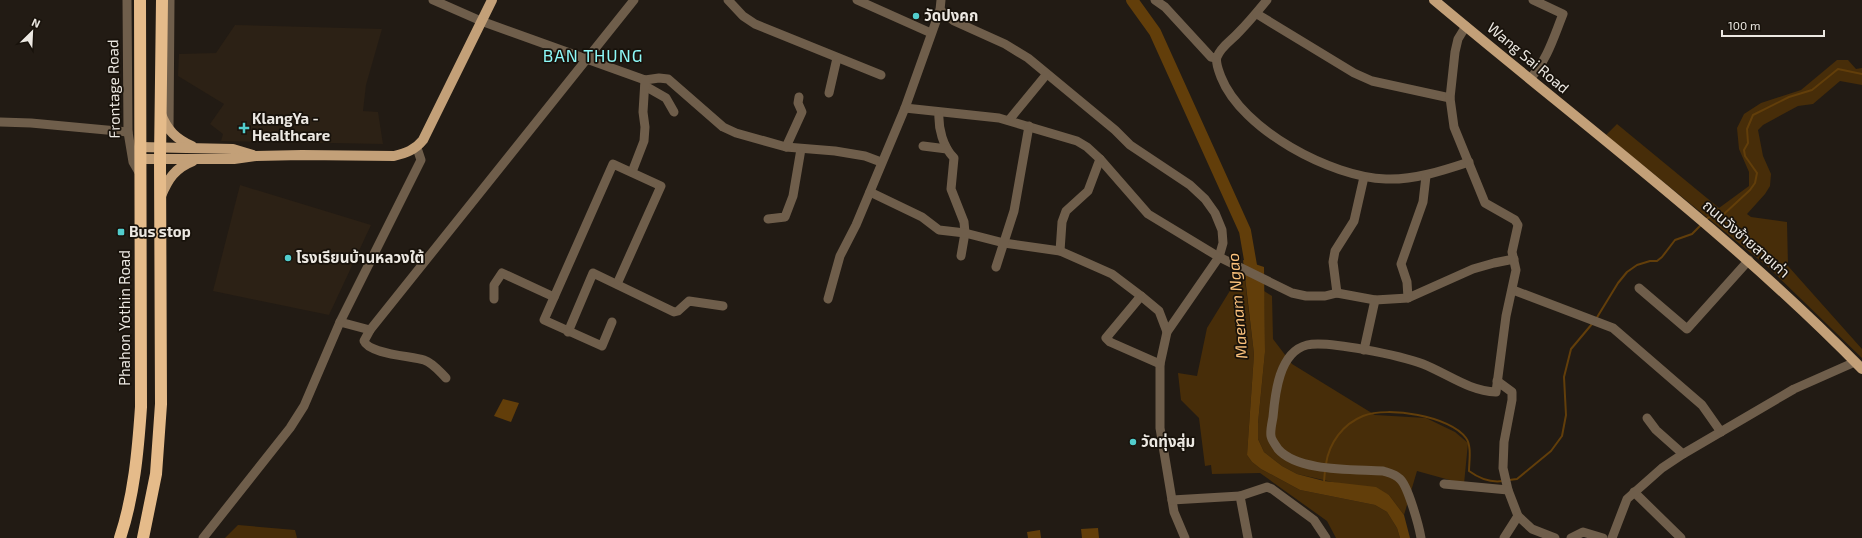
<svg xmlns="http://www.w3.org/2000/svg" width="1862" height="538" font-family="'Exo 2','Noto Sans Thai',sans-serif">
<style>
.built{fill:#2c2115}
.green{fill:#472d09}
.water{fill:#623e0a}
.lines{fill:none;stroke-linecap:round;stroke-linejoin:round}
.stream{stroke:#623e0a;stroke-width:2}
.river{stroke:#623e0a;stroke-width:12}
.minor{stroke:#6f5e4b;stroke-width:9}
.major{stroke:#c3a078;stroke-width:10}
.highway{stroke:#e5bb8a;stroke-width:12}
.poi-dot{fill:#52cdcd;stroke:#18120b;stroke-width:1.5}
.labels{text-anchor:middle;stroke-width:3.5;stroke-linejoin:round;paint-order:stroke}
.poi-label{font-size:15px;font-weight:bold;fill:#ece8e2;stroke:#18120b;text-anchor:start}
.street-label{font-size:15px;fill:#ece8e2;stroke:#18120b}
.water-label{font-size:16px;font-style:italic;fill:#fcc27c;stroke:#18120b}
.quarter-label{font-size:17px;letter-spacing:1px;fill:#8efaf9;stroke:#18120b}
</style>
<rect width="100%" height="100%" fill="#221b14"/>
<g class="built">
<path d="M 235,25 L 382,29 L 366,85 L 363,111 L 378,112 L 383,144 L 221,141 L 223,134 L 210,124 L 224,104 L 178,76 L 179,54 L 216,53 Z"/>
<path d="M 240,185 L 371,225 L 329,315 L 213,291 Z"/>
</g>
<g class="green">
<path d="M 1837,60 L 1848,60 L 1856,69 L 1862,68 L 1862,85 L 1840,81 L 1813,104 L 1798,106 L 1763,125 L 1758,130 L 1763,156 L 1771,174 L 1770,186 L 1765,194 L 1747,214 L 1751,217 L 1787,222 L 1788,266 L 1862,349 L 1862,358 L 1768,267 L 1606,135 L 1617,124 L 1719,208 L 1749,186 L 1749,172 L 1739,149 L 1737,128 L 1744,114 L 1761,103 L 1801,90 Z"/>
<path d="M 1239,276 L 1245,280 L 1254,354 L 1247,455 L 1252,462 L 1261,469 L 1300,490 L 1375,505 L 1387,512 L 1397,528 L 1400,538 L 1336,538 L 1327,521 L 1260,473 L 1212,474 L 1211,465 L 1205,466 L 1199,418 L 1181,400 L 1178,373 L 1197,376 L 1207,328 Z"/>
<path d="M 1264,291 L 1272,296 L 1273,339 L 1292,364 L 1375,415 L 1426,418 L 1455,432 L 1468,443 L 1464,484 L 1417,471 L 1404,515 L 1389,495 L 1297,474 L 1282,466 L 1264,452 L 1258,439 L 1258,423 L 1265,352 Z"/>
<path d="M 238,525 L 295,530 L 297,538 L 225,538 Z"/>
</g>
<g class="water">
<path d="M 1243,260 L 1264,267 L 1265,352 L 1258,423 L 1258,439 L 1264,452 L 1282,466 L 1297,474 L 1324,481 L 1376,487 L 1389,495 L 1404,515 L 1410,538 L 1400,538 L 1397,528 L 1387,512 L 1375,505 L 1300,490 L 1261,469 L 1252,462 L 1247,455 L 1254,354 Z"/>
<path d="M 503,399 L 519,403 L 511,422 L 494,416 Z"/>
<path d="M 1098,528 L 1099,538 L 1082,538 L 1081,529 Z"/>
<path d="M 1040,530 L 1041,538 L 1028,538 L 1027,532 Z"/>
</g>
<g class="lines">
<g class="stream">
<path d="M 1706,219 L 1715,214 L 1724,214 L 1750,190 L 1755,183 L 1757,173 L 1745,156 L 1744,150 L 1748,143 L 1747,129 L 1753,115 L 1789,97 L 1812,90 L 1838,69 L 1862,74"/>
<path d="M 1596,319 L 1618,283 L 1627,272 L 1637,265 L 1650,261 L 1657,261 L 1662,257 L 1675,240 L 1692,234 L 1702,224"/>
<path d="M 1326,464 C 1329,443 1343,424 1363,416 C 1388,406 1450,416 1466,438 C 1472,446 1469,462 1469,471 C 1480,479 1490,483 1503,481"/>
<path d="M 1509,480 L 1517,479 L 1551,451 L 1562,436 L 1566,415 L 1564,377 L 1571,349 L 1592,324"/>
<path d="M 1324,482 L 1325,470"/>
</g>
<path class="river" d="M 1132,0 L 1155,32 L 1245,231 L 1253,277"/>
<g class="minor">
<path d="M 127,0 L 128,132 L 133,162 L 140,174"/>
<path d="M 433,0 L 481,21 L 645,80 L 659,78 L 668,79 L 723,127 L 736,133 L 786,147 L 835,151 L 865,156 L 881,162"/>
<path d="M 728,0 L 743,16 L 755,24 L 881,75"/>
<path d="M 857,0 L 931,33"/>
<path d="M 1155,0 L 1165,7 L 1211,57 L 1216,58"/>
<path d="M 1267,0 C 1258,11 1249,22 1239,32 C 1232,40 1221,46 1217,57 C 1215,63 1219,71 1221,77 C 1242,130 1331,177 1386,179 C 1414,180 1442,171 1469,162"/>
<path d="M 940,10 L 954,21 L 1005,44 L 1028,58 L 1115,130 L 1130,145 L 1190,185 L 1205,199 L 1215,213 L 1222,230 L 1223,243 L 1219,257 L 1167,332 L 1160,364 L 1160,428 L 1174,512 L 1185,538"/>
<path d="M 1257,14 L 1354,73 L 1372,81 L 1450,98"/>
<path d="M 1530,79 C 1548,58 1553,39 1563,14 L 1533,0"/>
<path d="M 645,86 L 666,98 L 674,112"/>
<path d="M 829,93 L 837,58"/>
<path d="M 905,108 L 999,118 L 1077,141 L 1087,147 L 1100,159 L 1148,214 L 1219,257 L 1292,293 L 1306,296 L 1325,296 L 1337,293 L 1375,300 L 1408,298 L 1473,269 L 1494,263 L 1514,259"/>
<path d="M 939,113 C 938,128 943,147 954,158 L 951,189 L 964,222 L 965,233 L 961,256"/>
<path d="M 1009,120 L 1046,75"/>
<path d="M 0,122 L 31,123 L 128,132"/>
<path d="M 169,130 L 170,0"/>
<path d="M 923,146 L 947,149"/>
<path d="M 786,147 L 802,112 L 798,103 L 799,97"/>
<path d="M 632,172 L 644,141 L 645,127 L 643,112 L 645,80"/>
<path d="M 870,192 L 922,217 L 939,230 L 965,233 L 1004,243 L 1060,251 L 1112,274 L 1141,296 L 1106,338 L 1110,342 L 1160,364"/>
<path d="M 768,219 L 785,217 L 793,196 L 801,149"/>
<path d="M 1060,251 L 1062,222 L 1066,211 L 1088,191 L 1100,159"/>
<path d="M 996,267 L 1014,211 L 1029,126"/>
<path d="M 1639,288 L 1687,329 L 1749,260"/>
<path d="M 1513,290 L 1613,328 L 1702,405 L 1721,432"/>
<path d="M 1337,293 L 1333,262 L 1335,251 L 1354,221 L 1364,177"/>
<path d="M 1141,296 L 1159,311 L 1167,332"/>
<path d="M 1408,298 L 1407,282 L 1401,264 L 1423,202 L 1426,176"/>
<path d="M 494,299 L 494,285 L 502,273 L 554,297"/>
<path d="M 828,299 L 840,256 L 856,225 L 905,108 L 940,10 L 941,0"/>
<path d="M 340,322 L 370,330 L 634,0"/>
<path d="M 612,322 L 602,346 L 544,320 L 613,164 L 661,186 L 617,284"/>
<path d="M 370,330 L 364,341 C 369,354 411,356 424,360 C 433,363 439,371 446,378"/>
<path d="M 568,332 L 593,273 L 674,312 L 678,311 L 689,301 L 723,306"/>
<path d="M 1364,350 L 1375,300"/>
<path d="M 1497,381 L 1512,392 L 1512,400 L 1504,442 L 1503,468 L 1508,490 L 1518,516 L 1532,529 L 1555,538"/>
<path d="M 1647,418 L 1656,430 L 1683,454"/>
<path d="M 1444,484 L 1508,490"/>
<path d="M 1634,492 L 1681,538"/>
<path d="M 1240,496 L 1267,487 L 1272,489 L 1314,520 L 1326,538"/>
<path d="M 1172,500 L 1240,496 L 1248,538"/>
<path d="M 203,538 L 290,428 L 304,406 L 340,322 L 421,160 L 417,148"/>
<path d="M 1421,538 C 1419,526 1408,486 1400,479 C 1395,474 1389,473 1383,471 C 1354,469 1298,472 1278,449 C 1276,446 1271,439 1271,436 C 1270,431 1272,423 1273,417 C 1275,394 1279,352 1307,345 C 1327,340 1402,356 1423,364 C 1448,374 1469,391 1496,392 L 1506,316 L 1516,270 L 1512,252 L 1518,225 L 1515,220 L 1485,203 L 1454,127 L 1450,98 L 1455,52 L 1458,39 L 1466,26"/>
<path d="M 1504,538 L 1518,516"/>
<path d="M 1571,538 L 1583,532 L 1603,538"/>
<path d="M 1612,538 L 1627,499 L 1662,468 L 1683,454 L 1794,389 L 1855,362"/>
</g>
<g class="major">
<path d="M 1434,0 C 1578,121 1730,234 1862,369"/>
<path d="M 161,114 C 167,130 176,139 192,146"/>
<path d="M 140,147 L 233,149 L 253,155"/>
<path d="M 140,159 L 234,159 L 256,156 L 302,155 L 394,156 C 406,153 415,150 423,140 L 492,0"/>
<path d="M 161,196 C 168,179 175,168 193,161"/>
</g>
<g class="highway">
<path d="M 120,538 C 134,496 138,451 141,407 L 140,0"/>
<path d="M 143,538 L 156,474 L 161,404 L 160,159 L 162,0"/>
</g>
</g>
<g class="poi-dot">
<circle cx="916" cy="16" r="4"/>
<path d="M242 122h4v4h4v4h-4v4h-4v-4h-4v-4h4z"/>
<rect x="117" y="228" width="8" height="8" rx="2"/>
<circle cx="288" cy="258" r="4"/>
<circle cx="1133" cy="442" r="4"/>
</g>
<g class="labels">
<g class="poi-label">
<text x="924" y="21">วัดปงคก</text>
<text x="252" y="124">KlangYa -<tspan x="252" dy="17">Healthcare</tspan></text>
<text x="129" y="237">Bus stop</text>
<text x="296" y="263">โรงเรียนบ้านหลวงใต้</text>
<text x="1141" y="447">วัดทุ่งสุ่ม</text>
</g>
<g class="street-label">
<text transform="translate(1528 58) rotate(40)" y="5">Wang Sai Road</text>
<text transform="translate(114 89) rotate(-91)" y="5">Frontage Road</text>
<text transform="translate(1746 239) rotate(41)" y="5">ถนนวังซ้ายสายเก่า</text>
<text transform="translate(125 318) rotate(-90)" y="5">Phahon Yothin Road</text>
</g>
<g class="water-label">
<text transform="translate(1237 306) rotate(-95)" y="6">Maenam Ngao</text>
</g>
<g class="quarter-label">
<text x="593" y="62">BAN THUNG</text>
</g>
</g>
<g transform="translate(32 32) rotate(24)" stroke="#18120b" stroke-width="3" paint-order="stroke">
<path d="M0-3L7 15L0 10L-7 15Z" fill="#ece8e2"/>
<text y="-6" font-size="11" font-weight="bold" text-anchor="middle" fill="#ece8e2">N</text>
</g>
<path d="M1722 30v6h102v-6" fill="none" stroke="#ece8e2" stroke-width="2"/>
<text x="1728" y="30" font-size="12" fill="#ece8e2" stroke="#18120b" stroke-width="3" paint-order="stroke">100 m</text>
</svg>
